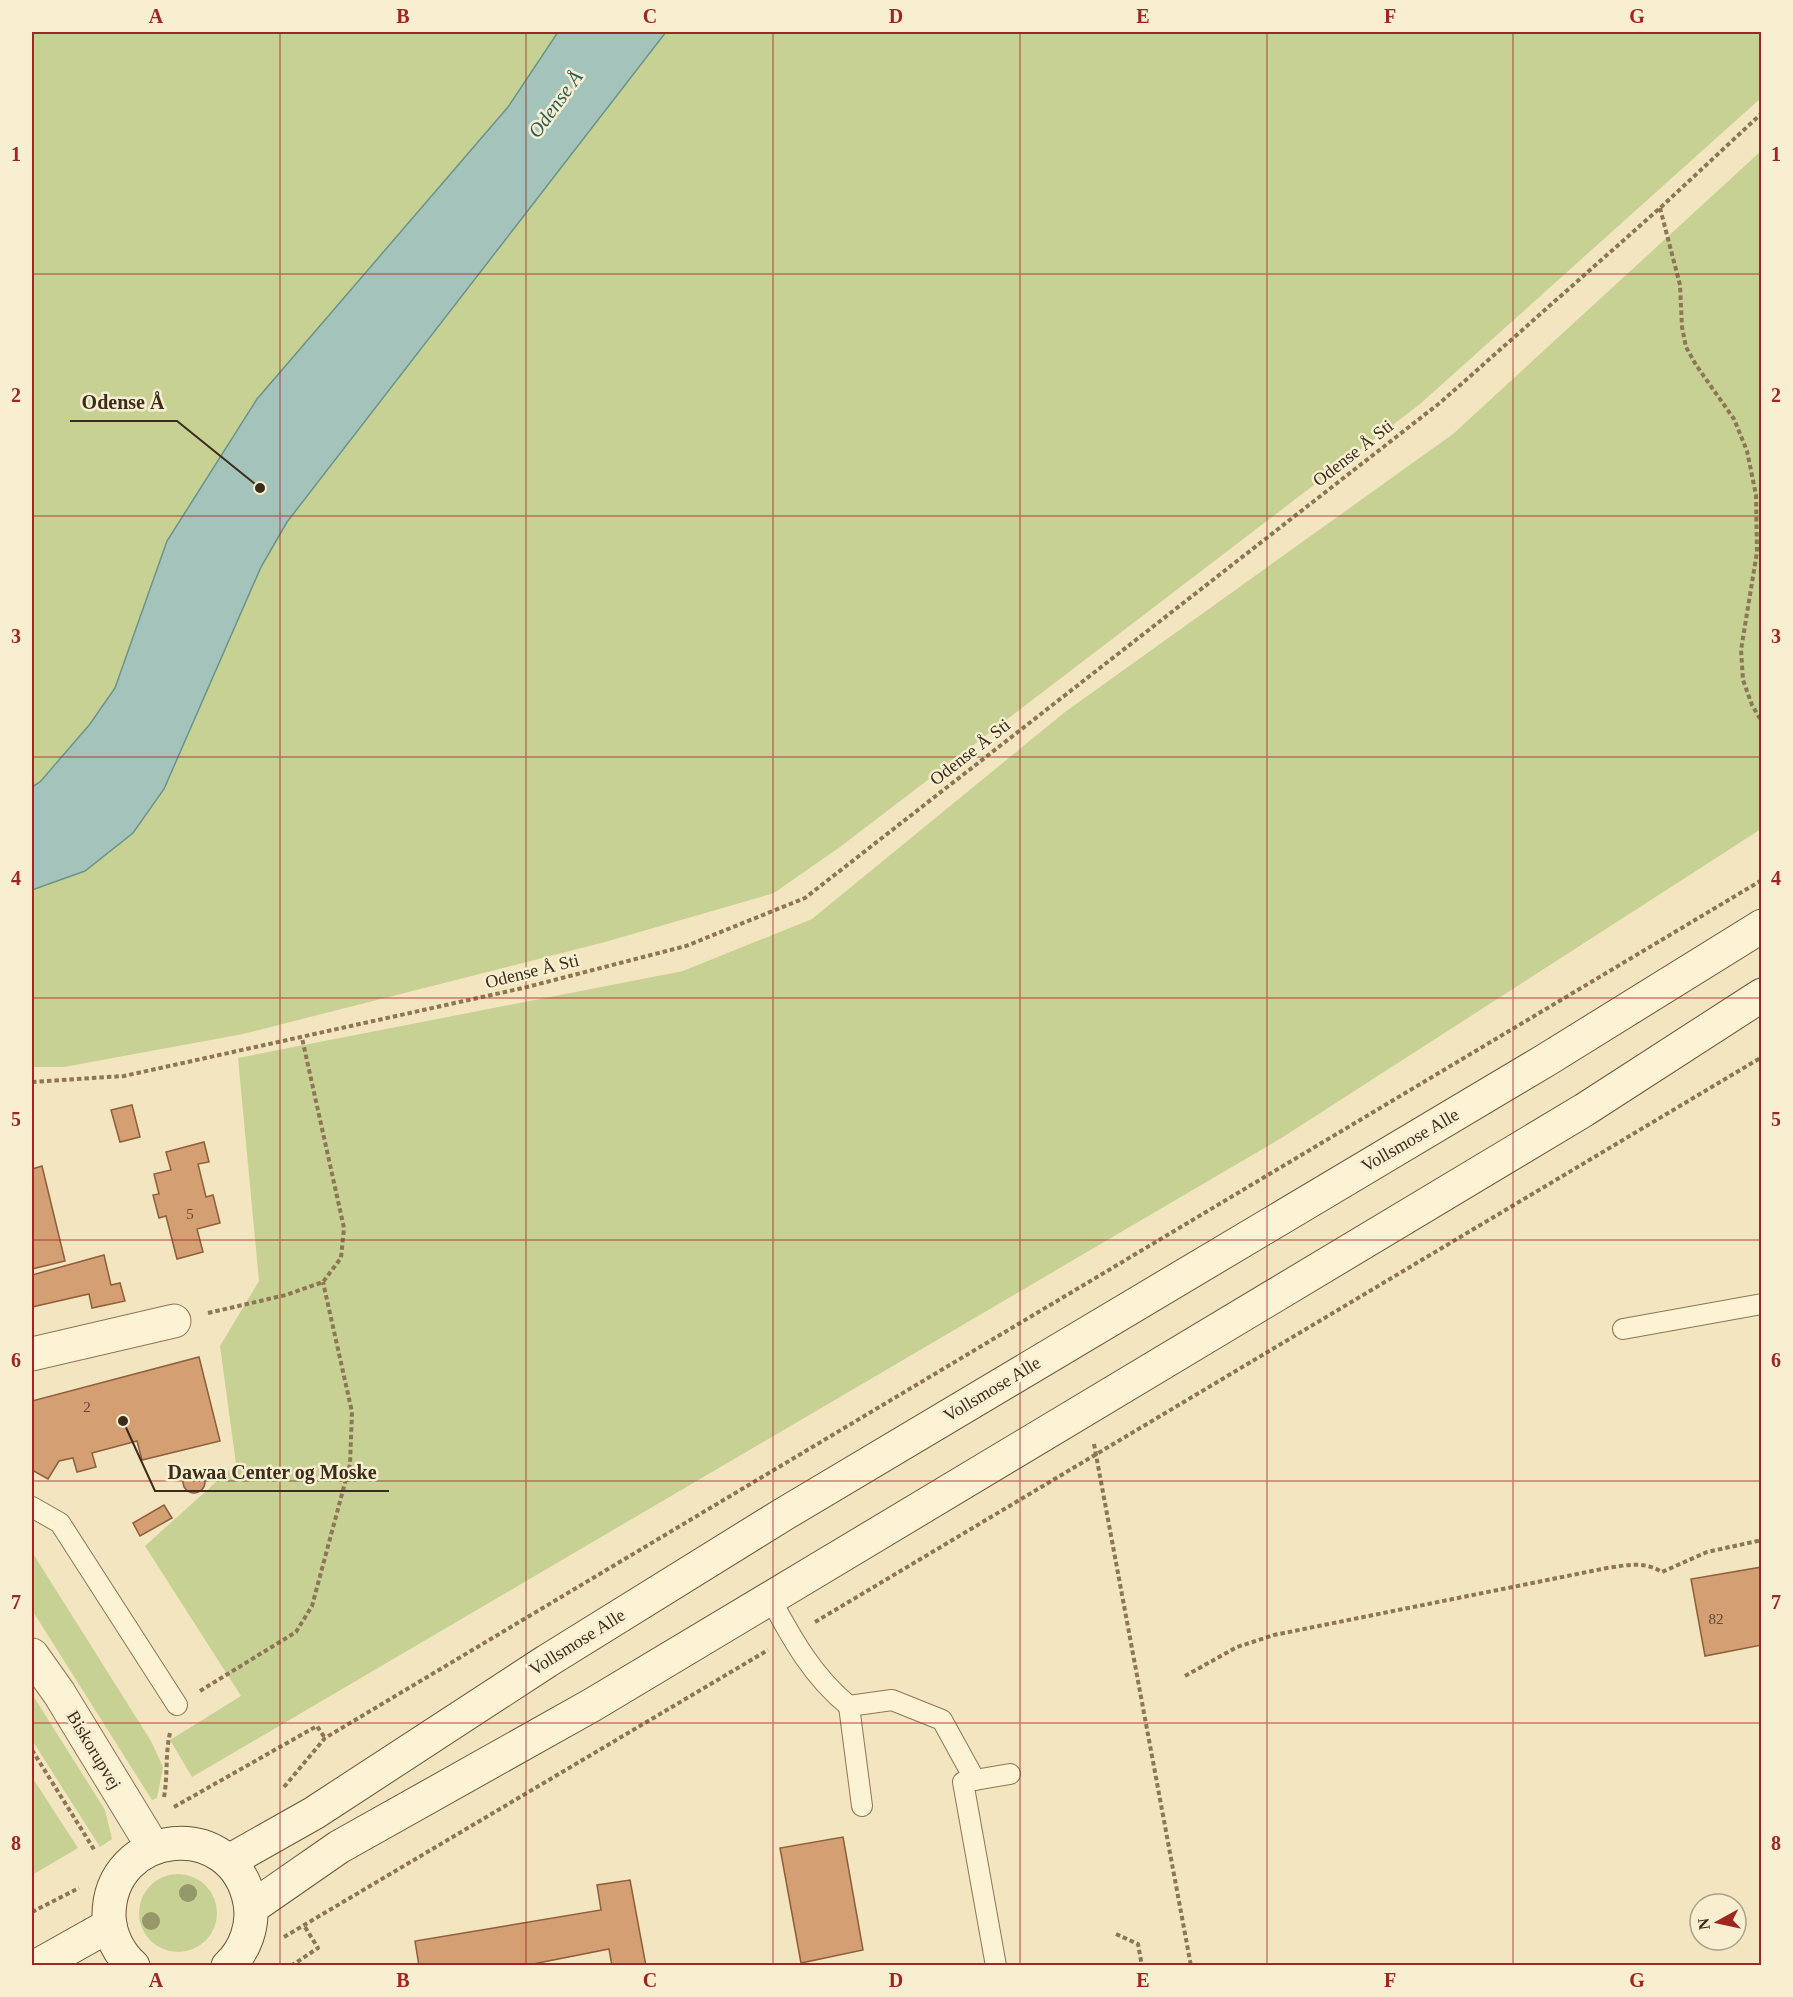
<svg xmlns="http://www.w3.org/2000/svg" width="1793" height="1997" font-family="'Times New Roman',serif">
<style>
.green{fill:#c7d193}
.water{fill:#a4c4bb;stroke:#6a938a;stroke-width:1.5}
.building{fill:#d39f73;stroke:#8e5f3a;stroke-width:1.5}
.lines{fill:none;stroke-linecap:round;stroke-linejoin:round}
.lane-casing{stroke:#8d7656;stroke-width:22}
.street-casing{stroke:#8d7656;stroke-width:35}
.secondary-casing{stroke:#6e563a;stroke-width:35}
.path{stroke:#8d7656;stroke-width:4;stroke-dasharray:4.5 3;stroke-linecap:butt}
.lane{stroke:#fcf2d4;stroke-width:20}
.street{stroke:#fcf2d4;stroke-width:33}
.secondary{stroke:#fcf2d4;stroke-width:33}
.tree{fill:#959869}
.grid{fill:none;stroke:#a12521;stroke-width:1.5;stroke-opacity:0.55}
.labels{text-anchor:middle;stroke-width:5;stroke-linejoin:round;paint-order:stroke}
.number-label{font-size:15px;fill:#614932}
.street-label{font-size:18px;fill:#3b2c1c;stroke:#f8efd1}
.water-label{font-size:20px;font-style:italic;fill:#2a5c5b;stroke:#f8efd1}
.leader{fill:none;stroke:#3b2c1c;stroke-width:2}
.callout-dot{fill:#3b2c1c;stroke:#f8efd1;stroke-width:2}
.callout-label{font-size:20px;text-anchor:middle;font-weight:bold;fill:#3b2c1c;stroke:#f8efd1;stroke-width:5;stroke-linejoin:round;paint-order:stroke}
.neatline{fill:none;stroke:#a12521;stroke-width:2}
.grid-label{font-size:20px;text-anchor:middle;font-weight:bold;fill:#a12521}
</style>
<rect width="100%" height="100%" fill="#f2e5c0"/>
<g class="green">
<path d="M 32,32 L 558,32 L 508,107 L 257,399 L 167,541 L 115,688 L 90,724 L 39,782 L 32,787 Z"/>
<path d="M 666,32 L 1761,32 L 1761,98 L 1420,404 L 840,847 L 774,893 L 605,942 L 243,1034 L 64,1067 L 32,1067 L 32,888 L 133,832 L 164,789 L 261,567 L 287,522 Z"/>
<path d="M 1761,151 L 1761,829 L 1283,1137 L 192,1777 L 170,1740 L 241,1696 L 145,1546 L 236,1464 L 220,1346 L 259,1281 L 238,1058 L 683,971 L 812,919 L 1065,712 L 1453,434 Z"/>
<path d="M 32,1552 L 151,1741 L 163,1767 L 157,1798 L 152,1800 L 32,1610 Z"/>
<path d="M 32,1694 L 105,1810 L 112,1839 L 100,1847 L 32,1740 Z"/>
<path d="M 32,1777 L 78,1848 L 32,1875 Z"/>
<circle cx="178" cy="1913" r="39"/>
</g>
<path class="water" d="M 558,32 L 666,32 L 287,522 L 261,567 L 164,789 L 133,833 L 85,871 L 32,890 L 32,787 L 40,782 L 90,724 L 115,688 L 167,541 L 257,399 L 508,107 Z"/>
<g class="building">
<path d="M 132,1105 L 140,1137 L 120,1142 L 111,1110 Z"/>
<path d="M 204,1142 L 209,1162 L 198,1164 L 206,1197 L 213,1195 L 220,1223 L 197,1229 L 203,1252 L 177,1259 L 166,1216 L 159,1218 L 153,1195 L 159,1194 L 154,1174 L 171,1170 L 166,1152 Z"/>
<path d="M 42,1166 L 65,1261 L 32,1269 L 32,1169 Z"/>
<path d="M 104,1255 L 111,1285 L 120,1283 L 125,1301 L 92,1308 L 89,1294 L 32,1307 L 32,1275 Z"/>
<path d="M 199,1357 L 220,1441 L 142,1460 L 137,1441 L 92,1453 L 96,1467 L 77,1472 L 73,1458 L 59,1461 L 48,1479 L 32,1470 L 32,1401 Z"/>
<circle cx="194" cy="1482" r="11"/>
<path d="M 164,1505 L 172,1518 L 140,1536 L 133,1523 Z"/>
<path d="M 1762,1567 L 1762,1645 L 1705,1656 L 1691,1579 Z"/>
<path d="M 843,1837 L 863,1950 L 801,1963 L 780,1848 Z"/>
<path d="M 630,1880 L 646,1966 L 612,1966 L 609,1949 L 523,1966 L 419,1966 L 415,1941 L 601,1910 L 597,1885 Z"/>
</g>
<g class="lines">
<defs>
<g id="lane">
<path d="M 1623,1329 L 1762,1304"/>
<path d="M 32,1507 L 60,1523 L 177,1705"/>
<path d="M 770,1598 C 792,1639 813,1677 849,1706 L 892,1700 L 942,1720 L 975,1780"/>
<path d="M 849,1706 L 862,1806"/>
<path d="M 996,1966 L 963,1782 L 1010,1774"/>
</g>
<g id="street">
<path d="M 32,1354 L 174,1321"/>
<path d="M 32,1655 L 59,1693 L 153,1847"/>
</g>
<g id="secondary">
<path d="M 229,1861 L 314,1813 L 547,1661 L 784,1514 L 1546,1060 L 1762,926"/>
<path d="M 251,1908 L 339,1847 L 592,1705 L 819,1569 L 1584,1110 L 1762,995"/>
<path d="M 37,1966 L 110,1925"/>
<path d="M 133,1966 C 119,1954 110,1935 109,1917 C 108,1828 234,1815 250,1903 C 254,1925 245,1951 228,1966"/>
</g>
</defs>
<use href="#lane" class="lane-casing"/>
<use href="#street" class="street-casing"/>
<use href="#secondary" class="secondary-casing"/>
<g class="path">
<path d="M 1660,208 L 1680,285 L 1682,327 L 1686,347 L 1696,365 L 1734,419 L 1747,451 L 1756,495 L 1757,552 L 1741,650 L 1743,680 L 1752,705 L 1762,722"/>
<path d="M 32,1082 L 124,1076 L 523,988 L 686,946 L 805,898 L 1441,402 L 1660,208 L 1762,113"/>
<path d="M 208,1313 L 286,1295 L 323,1282 L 341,1258 L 344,1228 L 302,1038"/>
<path d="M 1094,1444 L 1191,1966"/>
<path d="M 815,1622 L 1762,1057"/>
<path d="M 1185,1676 L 1237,1647 L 1274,1635 L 1607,1568 C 1628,1565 1644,1561 1662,1572 L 1707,1552 L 1762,1540"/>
<path d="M 200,1691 L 296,1632 L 312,1606 L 350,1464 L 352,1412 L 323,1282"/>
<path d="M 32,1750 L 95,1851"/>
<path d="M 284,1787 L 325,1738 L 1762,880"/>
<path d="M 164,1797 C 168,1775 165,1754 170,1733"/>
<path d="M 174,1807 L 317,1726 L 325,1738"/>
<path d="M 32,1912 L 79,1888"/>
<path d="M 1116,1934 L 1138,1944 L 1142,1966"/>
<path d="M 284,1937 L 768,1650"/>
<path d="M 291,1966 L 318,1948 L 305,1927"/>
</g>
<use href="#lane" class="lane"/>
<use href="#street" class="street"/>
<use href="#secondary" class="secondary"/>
</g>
<g class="tree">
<circle cx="188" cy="1893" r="9"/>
<circle cx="151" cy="1921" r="9"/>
</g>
<path class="grid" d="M 280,32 L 280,1966M 526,32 L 526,1966M 773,32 L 773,1966M 1020,32 L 1020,1966M 1267,32 L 1267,1966M 1513,32 L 1513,1966M 32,274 L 1762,274M 32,516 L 1762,516M 32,757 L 1762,757M 32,998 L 1762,998M 32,1240 L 1762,1240M 32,1481 L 1762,1481M 32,1723 L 1762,1723"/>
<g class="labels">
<g class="number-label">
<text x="190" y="1219">5</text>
<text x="87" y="1412">2</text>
<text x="1716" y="1624">82</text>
</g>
<g class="street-label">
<text transform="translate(1353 453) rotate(-38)" y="6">Odense Å Sti</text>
<text transform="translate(970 752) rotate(-38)" y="6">Odense Å Sti</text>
<text transform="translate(532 971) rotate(-14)" y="6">Odense Å Sti</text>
<text transform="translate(1410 1140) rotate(-30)" y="6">Vollsmose Alle</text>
<text transform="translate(992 1389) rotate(-31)" y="6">Vollsmose Alle</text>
<text transform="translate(577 1642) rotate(-32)" y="6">Vollsmose Alle</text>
<text transform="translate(94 1750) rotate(59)" y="6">Biskorupvej</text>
</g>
<g class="water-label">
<text transform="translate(555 104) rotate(-54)" y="7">Odense Å</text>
</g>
</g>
<path class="leader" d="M260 488L177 421H70M123 1421L155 1491H389"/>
<g class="callout-dot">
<circle cx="260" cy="488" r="6"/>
<circle cx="123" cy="1421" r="6"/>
</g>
<g class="callout-label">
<text x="123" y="409">Odense Å</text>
<text x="272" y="1479">Dawaa Center og Moske</text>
</g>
<rect width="1793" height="1997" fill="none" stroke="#f8efd1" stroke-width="66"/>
<g transform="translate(1718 1922) rotate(262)"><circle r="28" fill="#f8efd1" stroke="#aca189" stroke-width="1.5"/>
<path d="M0-4.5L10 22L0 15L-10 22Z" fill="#a12521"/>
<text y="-9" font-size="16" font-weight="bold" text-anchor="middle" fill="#3b2c1c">N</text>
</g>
<rect x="33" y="33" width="1727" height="1931" class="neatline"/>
<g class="grid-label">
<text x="156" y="23">A</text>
<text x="403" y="23">B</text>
<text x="650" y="23">C</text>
<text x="896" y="23">D</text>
<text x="1143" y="23">E</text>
<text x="1390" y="23">F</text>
<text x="1637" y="23">G</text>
<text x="16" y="161">1</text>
<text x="1776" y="161">1</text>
<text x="16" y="402">2</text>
<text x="1776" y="402">2</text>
<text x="16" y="643">3</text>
<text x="1776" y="643">3</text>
<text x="16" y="885">4</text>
<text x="1776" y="885">4</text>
<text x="16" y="1126">5</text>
<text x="1776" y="1126">5</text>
<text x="16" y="1367">6</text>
<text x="1776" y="1367">6</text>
<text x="16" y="1609">7</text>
<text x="1776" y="1609">7</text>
<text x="16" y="1850">8</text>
<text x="1776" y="1850">8</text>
<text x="156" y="1987">A</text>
<text x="403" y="1987">B</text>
<text x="650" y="1987">C</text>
<text x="896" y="1987">D</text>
<text x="1143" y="1987">E</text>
<text x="1390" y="1987">F</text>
<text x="1637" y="1987">G</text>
</g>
</svg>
